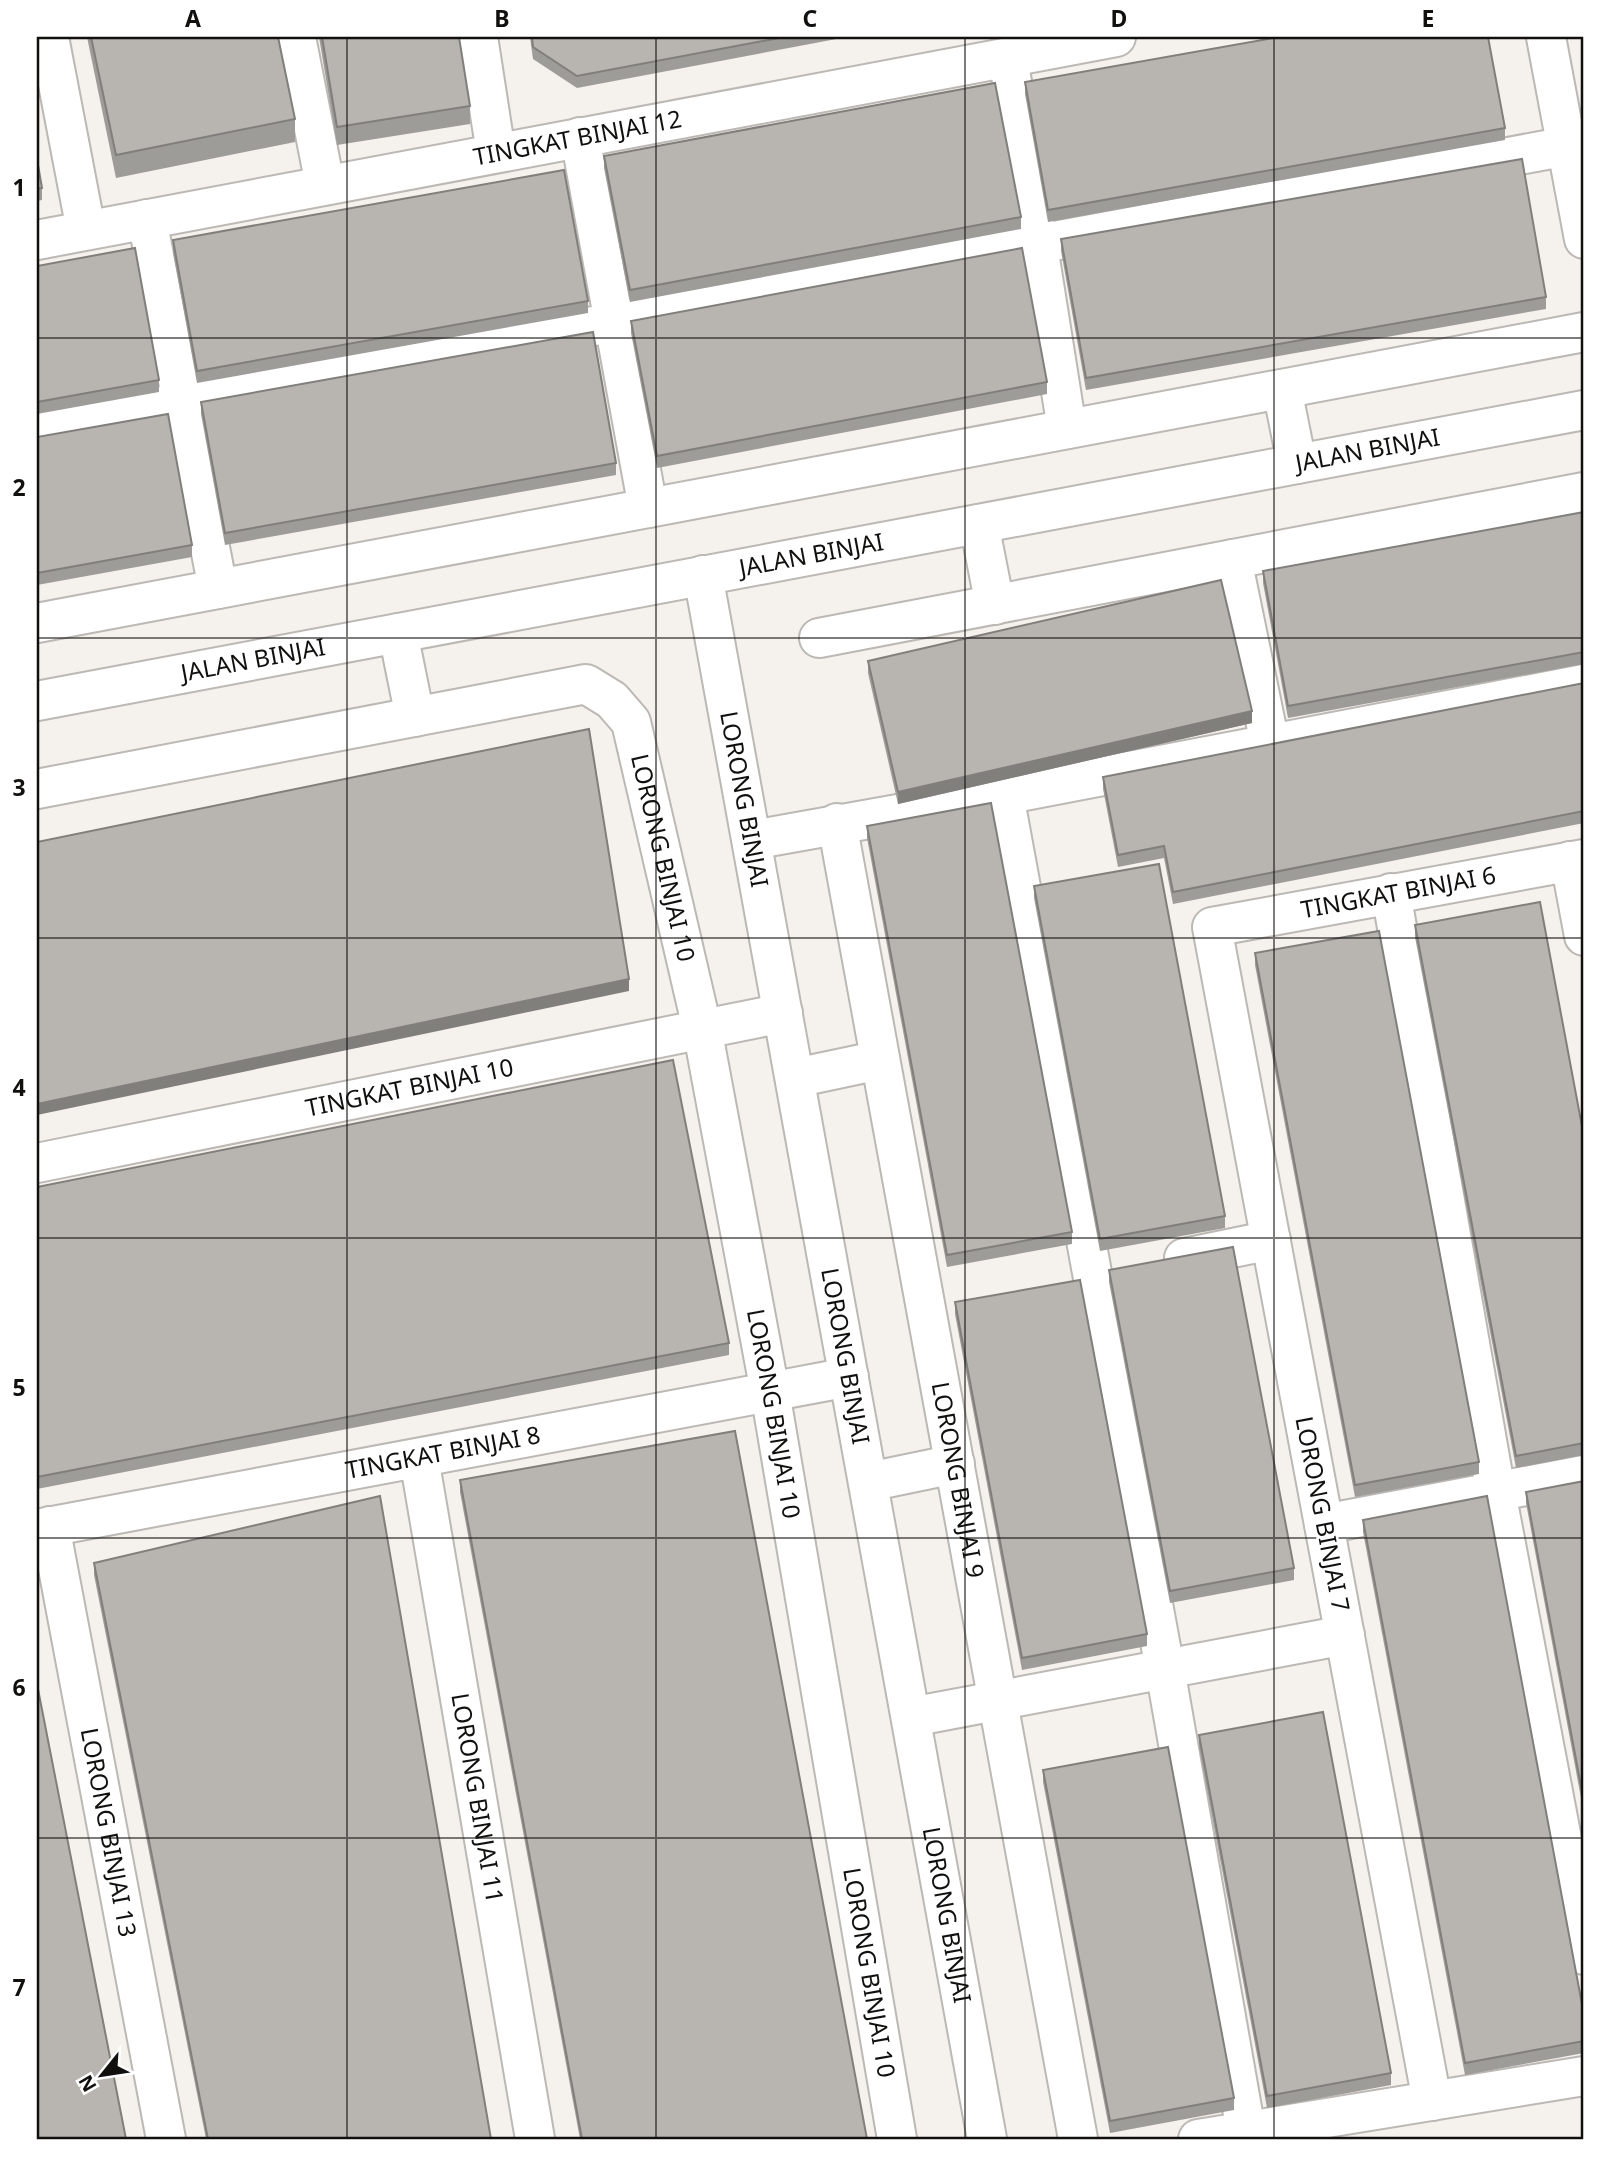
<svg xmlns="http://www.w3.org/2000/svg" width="1621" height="2176" font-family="'Noto Sans',sans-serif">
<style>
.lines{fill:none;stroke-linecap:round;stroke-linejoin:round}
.minor-casing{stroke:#bcb8b4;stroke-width:42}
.minor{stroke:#fff;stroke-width:38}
.wall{fill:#9e9c98}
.shaded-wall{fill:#817f7c}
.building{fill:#b8b5b1;stroke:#817f7c;stroke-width:2}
.grid{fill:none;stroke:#11100f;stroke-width:2;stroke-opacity:0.55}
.labels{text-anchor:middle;stroke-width:5;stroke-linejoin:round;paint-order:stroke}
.street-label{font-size:24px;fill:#11100f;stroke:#fff}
.neatline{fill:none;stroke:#11100f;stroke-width:2.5}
.grid-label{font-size:23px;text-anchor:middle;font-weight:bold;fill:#11100f}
</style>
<rect width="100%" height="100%" fill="#f5f1ed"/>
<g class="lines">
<defs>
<g id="minor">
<path d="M 49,37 L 86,230"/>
<path d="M 296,37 L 325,185"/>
<path d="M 478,37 L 496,153"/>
<path d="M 1546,37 L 1584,239"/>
<path d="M 1008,57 L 1067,429"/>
<path d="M 580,137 L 648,508"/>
<path d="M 147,219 L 218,589"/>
<path id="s1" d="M 37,240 L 1116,37"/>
<path d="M 1282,389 L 1297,464"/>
<path d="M 37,429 L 1584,143"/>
<path d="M 979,524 L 995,605"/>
<path d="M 1232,559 L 1270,744"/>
<path id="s2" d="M 703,575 L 987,2139"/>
<path d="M 37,623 L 1584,332"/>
<path d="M 398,633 L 415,717"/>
<path d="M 819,638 L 1584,492"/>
<path id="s3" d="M 37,701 L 1584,410"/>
<path id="s4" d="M 37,789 L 586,684 L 612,700 L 631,722 L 702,1028 L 770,1392 L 897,2139"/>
<path d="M 1004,795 L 1584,684"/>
<path id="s5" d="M 837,823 L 1078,2139"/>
<path d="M 752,840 L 1004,795 L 1165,1669 L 1246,2131"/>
<path d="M 1570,861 L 1584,936"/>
<path d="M 1391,893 L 1496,1492 L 1584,1955"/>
<path d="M 795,1078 L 880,1060"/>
<path id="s6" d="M 37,1163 L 783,1013"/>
<path d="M 1184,1258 L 1271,1240"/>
<path id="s7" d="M 419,1458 L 535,2139"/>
<path d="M 868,1482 L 955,1464"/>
<path d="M 1324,1524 L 1584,1475"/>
<path id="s8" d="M 50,1526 L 166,2139"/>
<path id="s9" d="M 37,1529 L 849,1377"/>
<path d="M 911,1717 L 1345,1635"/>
<path id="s10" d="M 1432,2101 L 1212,927 L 1584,859"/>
<path d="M 1198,2139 L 1584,2076"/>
</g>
</defs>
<use href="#minor" class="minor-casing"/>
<use href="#minor" class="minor"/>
</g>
<g class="wall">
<path d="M 87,37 L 278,37 L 295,119 L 295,142 L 116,178 Z"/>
<path d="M 319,37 L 459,37 L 470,106 L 470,124 L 337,145 Z"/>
<path d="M 530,37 L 847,37 L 577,88 L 533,59 Z"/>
<path d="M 1025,82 L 1505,128 L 1505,140 L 1048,222 L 1025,94 Z"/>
<path d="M 604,156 L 1021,217 L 1021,229 L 630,302 L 604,168 Z"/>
<path d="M 37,159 L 42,188 L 42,200 L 37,201 Z"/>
<path d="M 1061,239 L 1546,297 L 1546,309 L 1086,390 L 1061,251 Z"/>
<path d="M 173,240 L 588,301 L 588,313 L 197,383 L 173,252 Z"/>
<path d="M 37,266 L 159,380 L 159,392 L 37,414 Z"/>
<path d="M 631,321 L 1047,382 L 1047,394 L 657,468 L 631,333 Z"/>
<path d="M 201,402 L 616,463 L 616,475 L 225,545 L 201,414 Z"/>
<path d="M 37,437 L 192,545 L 192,557 L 37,585 Z"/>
<path d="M 1584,512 L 1584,664 L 1288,718 L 1263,583 L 1263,571 Z"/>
<path d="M 868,661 L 1252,723 L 898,804 L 868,673 Z"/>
<path d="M 1584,683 L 1584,823 L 1173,904 L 1164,858 L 1118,867 L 1103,789 L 1103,777 Z"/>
<path d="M 867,826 L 1072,1232 L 1072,1244 L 947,1267 L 867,838 Z"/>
<path d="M 1034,886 L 1225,1216 L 1225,1228 L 1100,1251 L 1034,898 Z"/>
<path d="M 1415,925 L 1584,1137 L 1584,1455 L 1516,1468 L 1415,937 Z"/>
<path d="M 1255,953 L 1479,1462 L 1479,1474 L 1355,1497 L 1255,965 Z"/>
<path d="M 37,1187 L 729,1343 L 729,1355 L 37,1489 Z"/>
<path d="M 1109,1270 L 1294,1568 L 1294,1580 L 1170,1603 L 1109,1282 Z"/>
<path d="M 955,1302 L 1147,1634 L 1147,1646 L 1022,1670 L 955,1314 Z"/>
<path d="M 460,1480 L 867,2139 L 580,2139 L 460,1492 Z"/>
<path d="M 1584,1481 L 1584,1814 L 1526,1503 L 1526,1492 Z"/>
<path d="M 1363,1520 L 1584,2015 L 1584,2053 L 1465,2075 L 1363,1532 Z"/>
<path d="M 94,1563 L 491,2139 L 206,2139 L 94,1575 Z"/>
<path d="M 1199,1735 L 1391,2073 L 1391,2085 L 1267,2108 L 1199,1747 Z"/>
<path d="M 1043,1770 L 1234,2098 L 1234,2110 L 1110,2133 L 1043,1782 Z"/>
</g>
<g class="shaded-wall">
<path d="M 1252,711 L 1252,723 L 898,804 L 898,792 Z"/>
<path d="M 629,979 L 629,991 L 37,1115 L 37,1104 Z"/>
</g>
<g class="building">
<path d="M 91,37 L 278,37 L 295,119 L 116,155 Z"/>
<path d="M 322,37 L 459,37 L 470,106 L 337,127 Z"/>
<path d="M 532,37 L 784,37 L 577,76 L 533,47 Z"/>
<path d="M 1279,37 L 1488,37 L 1505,128 L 1048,210 L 1025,82 Z"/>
<path d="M 995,83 L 1021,217 L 630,290 L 604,156 Z"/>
<path d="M 37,159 L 42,188 L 37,189 Z"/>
<path d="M 1522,159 L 1546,297 L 1086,378 L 1061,239 Z"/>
<path d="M 564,170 L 588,301 L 197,371 L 173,240 Z"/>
<path d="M 135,248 L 159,380 L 37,402 L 37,266 Z"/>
<path d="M 1022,248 L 1047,382 L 657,456 L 631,321 Z"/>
<path d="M 593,332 L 616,463 L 225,533 L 201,402 Z"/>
<path d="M 168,414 L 192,545 L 37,573 L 37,437 Z"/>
<path d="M 1584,512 L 1584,652 L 1288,706 L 1263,571 Z"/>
<path d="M 1221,580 L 1252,711 L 898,792 L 868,661 Z"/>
<path d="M 1584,683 L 1584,811 L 1173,892 L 1164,846 L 1118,855 L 1103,777 Z"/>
<path d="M 589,729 L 629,979 L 37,1104 L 37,842 Z"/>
<path d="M 991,803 L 1072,1232 L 947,1255 L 867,826 Z"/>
<path d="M 1159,864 L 1225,1216 L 1100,1239 L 1034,886 Z"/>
<path d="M 1540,902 L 1584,1137 L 1584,1443 L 1516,1456 L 1415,925 Z"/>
<path d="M 1379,931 L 1479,1462 L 1355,1485 L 1255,953 Z"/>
<path d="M 673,1060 L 729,1343 L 37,1477 L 37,1187 Z"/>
<path d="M 1233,1247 L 1294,1568 L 1170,1591 L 1109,1270 Z"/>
<path d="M 1080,1280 L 1147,1634 L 1022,1658 L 955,1302 Z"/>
<path d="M 735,1431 L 867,2139 L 582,2139 L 460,1480 Z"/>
<path d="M 1584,1481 L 1584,1802 L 1526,1492 Z"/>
<path d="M 380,1496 L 491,2139 L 208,2139 L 94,1563 Z"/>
<path d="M 1487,1496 L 1584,2015 L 1584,2041 L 1465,2063 L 1363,1520 Z"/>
<path d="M 37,1684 L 126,2139 L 37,2139 Z"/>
<path d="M 1323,1712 L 1391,2073 L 1267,2096 L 1199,1735 Z"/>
<path d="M 1168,1747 L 1234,2098 L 1110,2121 L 1043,1770 Z"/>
</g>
<path class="grid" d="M 347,37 L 347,2139M 656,37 L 656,2139M 965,37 L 965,2139M 1274,37 L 1274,2139M 37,338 L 1584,338M 37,638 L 1584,638M 37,938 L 1584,938M 37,1238 L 1584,1238M 37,1538 L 1584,1538M 37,1838 L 1584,1838"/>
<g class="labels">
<g class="street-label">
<text dy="8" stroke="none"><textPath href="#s1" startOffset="550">TINGKAT BINJAI 12</textPath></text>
<text dy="8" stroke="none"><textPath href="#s3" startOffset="1354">JALAN BINJAI</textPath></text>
<text dy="8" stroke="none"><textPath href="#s3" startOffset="788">JALAN BINJAI</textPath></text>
<text dy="8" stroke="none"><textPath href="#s3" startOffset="220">JALAN BINJAI</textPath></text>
<text dy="8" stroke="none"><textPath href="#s2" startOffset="228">LORONG BINJAI</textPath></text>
<text dy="8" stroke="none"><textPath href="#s4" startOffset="758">LORONG BINJAI 10</textPath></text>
<text dy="8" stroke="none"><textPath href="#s10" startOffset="1384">TINGKAT BINJAI 6</textPath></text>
<text dy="8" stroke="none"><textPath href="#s6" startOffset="380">TINGKAT BINJAI 10</textPath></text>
<text dy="8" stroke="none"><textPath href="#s2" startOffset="794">LORONG BINJAI</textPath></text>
<text dy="8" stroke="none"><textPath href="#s4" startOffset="1325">LORONG BINJAI 10</textPath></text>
<text dy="8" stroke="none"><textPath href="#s9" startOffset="413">TINGKAT BINJAI 8</textPath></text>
<text dy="8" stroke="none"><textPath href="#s5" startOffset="668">LORONG BINJAI 9</textPath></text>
<text transform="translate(1322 1514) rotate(79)" y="8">LORONG BINJAI 7</text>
<text dy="8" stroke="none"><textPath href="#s7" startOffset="345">LORONG BINJAI 11</textPath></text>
<text dy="8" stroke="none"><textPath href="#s8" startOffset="312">LORONG BINJAI 13</textPath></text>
<text dy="8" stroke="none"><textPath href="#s2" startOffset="1362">LORONG BINJAI</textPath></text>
<text dy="8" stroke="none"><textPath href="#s4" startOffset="1892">LORONG BINJAI 10</textPath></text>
</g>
</g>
<rect width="1621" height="2176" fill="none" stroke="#ffffff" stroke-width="77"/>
<g transform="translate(102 2075) rotate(240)" stroke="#ffffff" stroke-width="5" paint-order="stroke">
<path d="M0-5L12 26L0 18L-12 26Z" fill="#11100f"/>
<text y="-10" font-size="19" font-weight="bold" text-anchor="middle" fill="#11100f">N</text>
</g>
<rect x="38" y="38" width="1544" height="2100" class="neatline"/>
<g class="grid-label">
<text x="193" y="27">A</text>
<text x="502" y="27">B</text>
<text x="810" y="27">C</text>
<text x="1119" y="27">D</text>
<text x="1428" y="27">E</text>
<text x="19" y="196">1</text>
<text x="19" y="496">2</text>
<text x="19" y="796">3</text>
<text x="19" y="1096">4</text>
<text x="19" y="1396">5</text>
<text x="19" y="1696">6</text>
<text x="19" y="1996">7</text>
</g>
</svg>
